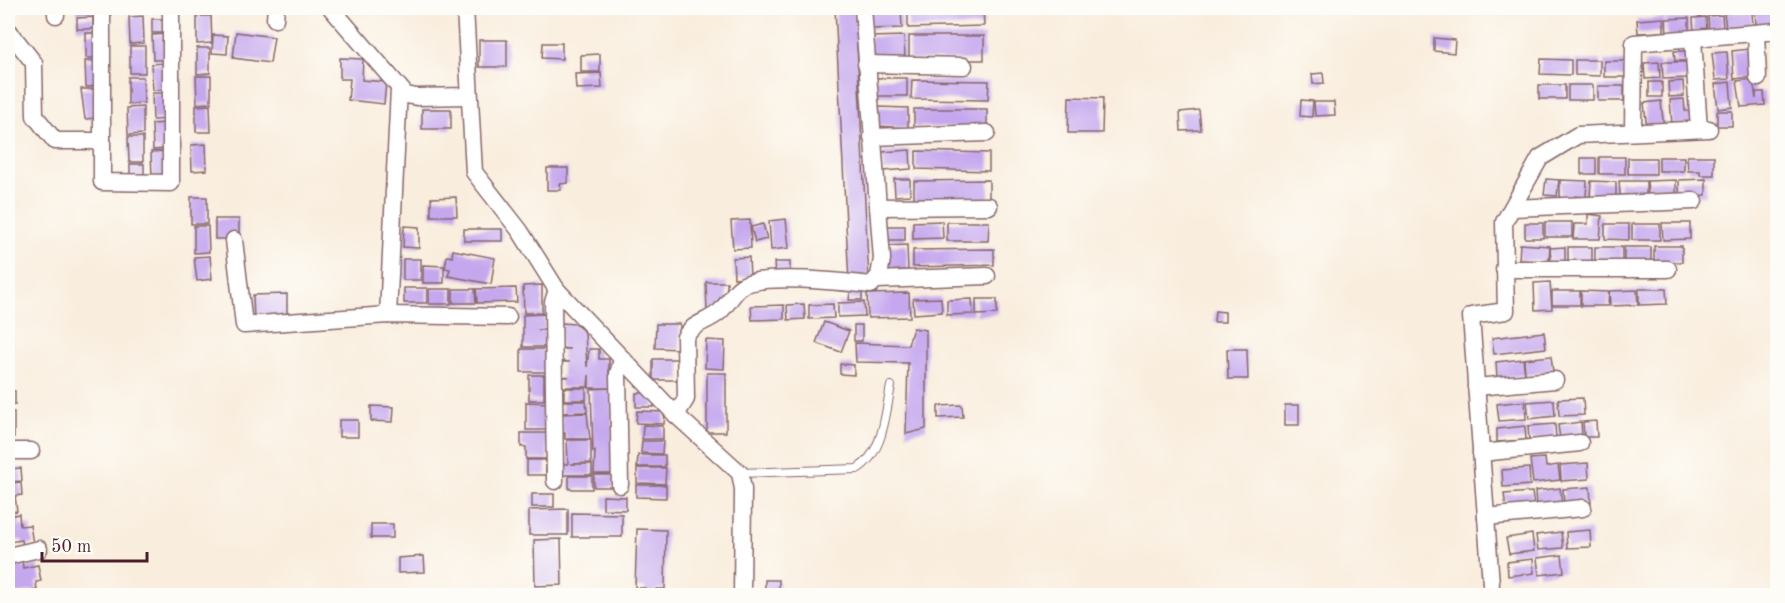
<svg xmlns="http://www.w3.org/2000/svg" width="1785" height="603" font-family="'Old Standard TT',serif">
<style>
.building{fill:#c5a7ee}
.lines{fill:none;stroke-linecap:round;stroke-linejoin:round}
.service-casing{stroke:#876769;stroke-width:10}
.minor-casing{stroke:#876769;stroke-width:19}
.service{stroke:#fff;stroke-width:8}
.minor{stroke:#fff;stroke-width:16}
</style>
<rect width="100%" height="100%" fill="#fdfcf7"/>
<filter id="ink" filterUnits="userSpaceOnUse"><feTurbulence type="fractalNoise" baseFrequency=".0167" numOctaves="2"/><feDisplacementMap in="SourceGraphic" scale="12" xChannelSelector="R" yChannelSelector="G"/><feConvolveMatrix kernelMatrix="1 2 1 2 8 2 1 2 1" color-interpolation-filters="sRGB"/></filter>
<filter id="wash" filterUnits="userSpaceOnUse"><feTurbulence type="fractalNoise" baseFrequency=".008" numOctaves="4" result="noise"/><feDisplacementMap in="SourceGraphic" scale="24" xChannelSelector="R" yChannelSelector="G"/><feGaussianBlur stdDeviation="1.35" result="paint"/><feColorMatrix in="noise" values="0 0 0 0 0 0 0 0 0 0 0 0 0 0 0 0 0 1.4 0 .05"/><feComposite in="paint" operator="in"/></filter>
<g filter="url(#wash)">
<rect width="100%" height="100%" fill="#f9eddd"/>
<g id="blocks">
<g class="building">
<rect x="77" y="8" width="15" height="6"/>
<path d="M 835,8 L 855,8 L 869,281 L 849,282 Z"/>
<path d="M 869,8 L 901,8 L 902,28 L 870,29 Z"/>
<path d="M 908,8 L 983,8 L 984,26 L 908,28 Z"/>
<path d="M 1755,8 L 1778,8 L 1778,24 L 1756,25 Z"/>
<path d="M 1752,11 L 1753,26 L 1726,29 L 1724,13 Z"/>
<path d="M 1722,15 L 1723,29 L 1709,31 L 1708,16 Z"/>
<path d="M 143,16 L 144,43 L 130,44 L 129,17 Z"/>
<path d="M 197,16 L 211,16 L 212,43 L 197,44 Z"/>
<path d="M 93,17 L 93,29 L 77,29 L 77,18 Z"/>
<path d="M 1706,17 L 1707,32 L 1694,32 L 1693,18 Z"/>
<path d="M 1664,18 L 1664,32 L 1638,33 L 1637,20 Z"/>
<path d="M 1689,18 L 1689,36 L 1667,37 L 1666,19 Z"/>
<rect x="152" y="19" width="15" height="14"/>
<path d="M 236,32 L 274,37 L 270,63 L 233,58 Z"/>
<path d="M 86,33 L 99,33 L 100,58 L 86,58 Z"/>
<path d="M 166,34 L 167,60 L 153,60 L 152,35 Z"/>
<path d="M 213,35 L 228,36 L 227,54 L 212,53 Z"/>
<path d="M 904,36 L 905,58 L 870,59 L 870,37 Z"/>
<rect x="909" y="36" width="75" height="24"/>
<path d="M 1434,38 L 1455,40 L 1454,53 L 1434,51 Z"/>
<rect x="479" y="40" width="28" height="27"/>
<path d="M 543,43 L 562,43 L 562,59 L 542,58 Z"/>
<rect x="130" y="46" width="15" height="27"/>
<path d="M 197,48 L 210,48 L 210,73 L 197,74 Z"/>
<path d="M 1750,49 L 1753,77 L 1734,79 L 1732,51 Z"/>
<path d="M 1674,51 L 1689,51 L 1689,61 L 1675,61 Z"/>
<path d="M 1727,52 L 1729,79 L 1715,80 L 1712,53 Z"/>
<path d="M 600,54 L 600,72 L 581,72 L 581,55 Z"/>
<path d="M 340,58 L 363,59 L 362,80 L 386,82 L 384,104 L 348,100 L 350,79 L 340,79 Z"/>
<path d="M 1541,59 L 1571,60 L 1571,75 L 1540,74 Z"/>
<path d="M 98,60 L 99,86 L 86,87 L 85,61 Z"/>
<path d="M 1575,60 L 1600,60 L 1600,76 L 1575,75 Z"/>
<rect x="1604" y="61" width="25" height="16"/>
<path d="M 1659,62 L 1660,78 L 1645,79 L 1644,63 Z"/>
<path d="M 1662,62 L 1689,62 L 1689,78 L 1663,79 Z"/>
<path d="M 165,63 L 167,89 L 153,90 L 151,64 Z"/>
<path d="M 601,73 L 602,88 L 576,89 L 575,74 Z"/>
<path d="M 1323,73 L 1324,83 L 1313,84 L 1312,74 Z"/>
<path d="M 196,76 L 211,76 L 211,103 L 197,104 Z"/>
<path d="M 128,77 L 143,77 L 144,103 L 128,104 Z"/>
<rect x="874" y="78" width="33" height="18"/>
<path d="M 1753,79 L 1756,99 L 1756,92 L 1764,92 L 1765,105 L 1741,107 L 1737,81 Z"/>
<path d="M 912,80 L 989,81 L 988,100 L 911,99 Z"/>
<path d="M 1683,81 L 1684,96 L 1669,97 L 1668,82 Z"/>
<rect x="1649" y="82" width="13" height="15"/>
<path d="M 1730,82 L 1732,107 L 1718,109 L 1715,84 Z"/>
<rect x="1539" y="85" width="26" height="14"/>
<rect x="1568" y="85" width="25" height="15"/>
<rect x="1598" y="86" width="26" height="15"/>
<path d="M 81,89 L 98,89 L 98,118 L 85,119 Z"/>
<path d="M 152,93 L 166,93 L 167,119 L 153,120 Z"/>
<path d="M 1069,97 L 1103,98 L 1102,133 L 1068,133 Z"/>
<path d="M 1684,99 L 1685,111 L 1694,111 L 1695,123 L 1672,125 L 1670,100 Z"/>
<path d="M 1301,100 L 1313,101 L 1312,117 L 1300,116 Z"/>
<path d="M 1661,101 L 1664,129 L 1647,130 L 1644,103 Z"/>
<path d="M 1314,102 L 1334,102 L 1335,115 L 1315,116 Z"/>
<path d="M 210,105 L 211,132 L 196,132 L 196,106 Z"/>
<path d="M 143,107 L 143,134 L 128,135 L 127,108 Z"/>
<path d="M 877,107 L 908,108 L 908,128 L 876,126 Z"/>
<rect x="422" y="109" width="29" height="20"/>
<rect x="914" y="109" width="73" height="18"/>
<path d="M 1199,110 L 1201,130 L 1181,131 L 1180,112 Z"/>
<rect x="1717" y="111" width="15" height="15"/>
<path d="M 166,123 L 167,149 L 153,150 L 152,124 Z"/>
<path d="M 128,137 L 143,137 L 143,162 L 129,162 Z"/>
<path d="M 206,144 L 207,170 L 192,171 L 191,145 Z"/>
<path d="M 910,150 L 911,169 L 883,171 L 882,152 Z"/>
<path d="M 166,151 L 167,177 L 152,177 L 151,152 Z"/>
<path d="M 916,151 L 989,153 L 989,171 L 916,169 Z"/>
<path d="M 1687,156 L 1714,156 L 1714,175 L 1700,175 L 1700,171 L 1688,171 Z"/>
<rect x="1599" y="157" width="26" height="17"/>
<rect x="1659" y="157" width="25" height="14"/>
<rect x="1581" y="158" width="15" height="16"/>
<rect x="1628" y="158" width="28" height="16"/>
<rect x="130" y="164" width="14" height="13"/>
<path d="M 547,168 L 568,168 L 568,183 L 560,184 L 561,190 L 547,190 Z"/>
<path d="M 894,179 L 910,179 L 910,195 L 895,196 Z"/>
<path d="M 1546,179 L 1559,180 L 1557,196 L 1544,195 Z"/>
<path d="M 1706,179 L 1706,195 L 1679,196 L 1679,180 Z"/>
<path d="M 989,180 L 989,202 L 914,203 L 914,181 Z"/>
<path d="M 1560,180 L 1587,181 L 1586,197 L 1575,196 L 1574,204 L 1560,203 Z"/>
<path d="M 1676,180 L 1676,194 L 1648,195 L 1647,181 Z"/>
<path d="M 1591,181 L 1616,182 L 1616,197 L 1590,197 Z"/>
<path d="M 1619,181 L 1646,181 L 1646,195 L 1620,195 Z"/>
<rect x="191" y="197" width="16" height="27"/>
<path d="M 456,197 L 457,216 L 431,216 L 431,198 Z"/>
<path d="M 1588,214 L 1602,216 L 1600,239 L 1573,239 L 1574,224 L 1588,224 Z"/>
<rect x="215" y="219" width="24" height="20"/>
<path d="M 786,219 L 789,248 L 771,250 L 769,221 Z"/>
<path d="M 750,220 L 751,248 L 733,249 L 731,221 Z"/>
<path d="M 942,221 L 943,238 L 913,239 L 913,222 Z"/>
<path d="M 947,222 L 989,222 L 988,241 L 947,241 Z"/>
<rect x="1545" y="222" width="27" height="15"/>
<rect x="1525" y="223" width="18" height="15"/>
<path d="M 1662,223 L 1690,223 L 1690,239 L 1663,240 Z"/>
<path d="M 763,224 L 767,239 L 755,242 L 751,227 Z"/>
<path d="M 1605,224 L 1629,224 L 1629,240 L 1605,239 Z"/>
<rect x="1632" y="224" width="28" height="16"/>
<path d="M 194,226 L 208,226 L 209,252 L 194,253 Z"/>
<path d="M 404,226 L 419,227 L 419,248 L 403,247 Z"/>
<rect x="886" y="226" width="19" height="14"/>
<rect x="464" y="229" width="38" height="12"/>
<path d="M 1520,244 L 1550,246 L 1549,262 L 1519,260 Z"/>
<path d="M 907,245 L 908,270 L 888,271 L 887,246 Z"/>
<rect x="1654" y="246" width="28" height="16"/>
<path d="M 1565,247 L 1565,261 L 1551,262 L 1550,248 Z"/>
<rect x="1568" y="247" width="24" height="15"/>
<rect x="1595" y="247" width="27" height="15"/>
<path d="M 1624,247 L 1651,247 L 1651,262 L 1624,261 Z"/>
<path d="M 994,249 L 994,265 L 913,267 L 913,250 Z"/>
<path d="M 453,250 L 495,258 L 491,284 L 448,276 L 450,269 L 445,268 L 447,256 L 452,257 Z"/>
<path d="M 210,256 L 212,279 L 197,281 L 194,257 Z"/>
<path d="M 749,257 L 750,277 L 734,278 L 733,258 Z"/>
<rect x="403" y="259" width="18" height="21"/>
<path d="M 774,262 L 790,262 L 790,276 L 775,276 Z"/>
<path d="M 423,265 L 444,266 L 444,283 L 423,283 Z"/>
<path d="M 706,282 L 727,282 L 727,303 L 707,313 Z"/>
<path d="M 1550,282 L 1552,309 L 1535,310 L 1534,283 Z"/>
<path d="M 542,285 L 542,313 L 524,313 L 523,286 Z"/>
<rect x="404" y="288" width="23" height="15"/>
<path d="M 516,288 L 517,302 L 477,303 L 476,289 Z"/>
<rect x="429" y="289" width="22" height="15"/>
<path d="M 453,289 L 475,289 L 476,303 L 453,303 Z"/>
<path d="M 1639,289 L 1666,289 L 1667,304 L 1639,305 Z"/>
<path d="M 1637,290 L 1638,305 L 1610,306 L 1609,291 Z"/>
<path d="M 850,291 L 862,292 L 862,300 L 849,300 Z"/>
<rect x="1552" y="291" width="28" height="14"/>
<path d="M 1581,291 L 1609,292 L 1608,306 L 1581,306 Z"/>
<path d="M 909,293 L 910,317 L 868,318 L 867,294 Z"/>
<path d="M 287,294 L 287,320 L 254,321 L 253,295 Z"/>
<path d="M 941,298 L 942,312 L 914,314 L 913,299 Z"/>
<path d="M 972,299 L 973,314 L 947,315 L 947,300 Z"/>
<path d="M 976,299 L 997,299 L 997,314 L 976,315 Z"/>
<path d="M 864,302 L 865,316 L 838,317 L 838,303 Z"/>
<path d="M 804,304 L 805,319 L 788,320 L 787,305 Z"/>
<path d="M 833,304 L 834,318 L 809,319 L 809,305 Z"/>
<path d="M 784,305 L 784,319 L 752,320 L 751,306 Z"/>
<path d="M 1215,311 L 1225,312 L 1225,322 L 1214,322 Z"/>
<path d="M 545,314 L 545,329 L 538,330 L 546,330 L 546,347 L 523,347 L 523,315 Z"/>
<path d="M 824,322 L 849,331 L 841,352 L 816,343 Z"/>
<path d="M 561,323 L 575,324 L 585,332 L 587,367 L 589,349 L 599,349 L 599,359 L 609,359 L 609,375 L 612,375 L 613,474 L 594,474 L 595,451 L 593,452 L 591,389 L 609,388 L 589,388 L 589,375 L 588,387 L 561,387 L 560,377 L 569,377 L 562,376 L 562,362 L 570,362 L 562,361 L 562,349 L 570,349 L 560,348 Z"/>
<path d="M 656,324 L 680,324 L 680,349 L 655,348 Z"/>
<rect x="854" y="325" width="8" height="16"/>
<path d="M 913,328 L 926,330 L 926,429 L 906,434 L 908,363 L 856,362 L 855,343 L 908,345 Z"/>
<path d="M 1544,332 L 1546,348 L 1494,354 L 1492,338 Z"/>
<rect x="8" y="338" width="4" height="23"/>
<path d="M 706,340 L 725,341 L 724,369 L 705,368 Z"/>
<path d="M 521,349 L 550,349 L 549,372 L 521,372 Z"/>
<path d="M 1227,349 L 1247,349 L 1248,379 L 1228,379 Z"/>
<path d="M 1551,356 L 1553,372 L 1525,375 L 1524,359 Z"/>
<rect x="653" y="359" width="27" height="21"/>
<path d="M 1523,359 L 1525,375 L 1497,378 L 1496,362 Z"/>
<path d="M 840,364 L 854,365 L 854,375 L 840,374 Z"/>
<rect x="707" y="373" width="19" height="59"/>
<rect x="529" y="375" width="15" height="25"/>
<rect x="564" y="388" width="22" height="12"/>
<rect x="8" y="391" width="7" height="14"/>
<rect x="636" y="393" width="18" height="14"/>
<path d="M 1583,398 L 1584,415 L 1559,416 L 1558,399 Z"/>
<path d="M 1554,400 L 1555,416 L 1529,419 L 1527,402 Z"/>
<path d="M 562,401 L 586,401 L 587,412 L 562,413 Z"/>
<path d="M 1525,401 L 1526,419 L 1499,421 L 1497,404 Z"/>
<path d="M 526,402 L 549,403 L 549,430 L 526,430 Z"/>
<path d="M 962,405 L 963,417 L 938,418 L 938,406 Z"/>
<rect x="1285" y="405" width="14" height="20"/>
<path d="M 371,406 L 394,407 L 393,422 L 371,421 Z"/>
<path d="M 637,411 L 665,412 L 664,424 L 636,423 Z"/>
<rect x="8" y="412" width="6" height="25"/>
<path d="M 587,413 L 590,439 L 565,439 L 565,433 L 561,433 L 562,414 Z"/>
<rect x="339" y="420" width="19" height="17"/>
<path d="M 1596,421 L 1597,437 L 1584,437 L 1583,422 Z"/>
<path d="M 1581,422 L 1582,437 L 1560,439 L 1558,425 Z"/>
<path d="M 1555,424 L 1556,439 L 1529,440 L 1528,426 Z"/>
<path d="M 643,425 L 663,426 L 663,439 L 642,439 Z"/>
<path d="M 1525,426 L 1526,440 L 1497,442 L 1497,429 Z"/>
<path d="M 521,433 L 547,433 L 548,459 L 526,459 L 526,447 L 521,447 Z"/>
<path d="M 567,440 L 591,440 L 591,463 L 571,464 L 592,464 L 592,475 L 561,475 L 561,464 L 568,464 Z"/>
<path d="M 642,441 L 663,441 L 662,454 L 641,453 Z"/>
<path d="M 638,455 L 665,455 L 665,467 L 637,467 Z"/>
<path d="M 1545,458 L 1546,467 L 1558,465 L 1560,480 L 1533,483 L 1530,459 Z"/>
<rect x="527" y="460" width="19" height="15"/>
<path d="M 1588,463 L 1589,479 L 1561,481 L 1560,465 Z"/>
<path d="M 21,468 L 22,481 L 8,482 L 8,469 Z"/>
<path d="M 637,468 L 666,468 L 665,484 L 637,483 Z"/>
<path d="M 1529,468 L 1530,485 L 1503,487 L 1502,470 Z"/>
<rect x="594" y="475" width="20" height="12"/>
<rect x="569" y="476" width="23" height="13"/>
<path d="M 21,482 L 22,495 L 15,496 L 17,511 L 8,512 L 8,483 Z"/>
<path d="M 636,485 L 666,485 L 666,498 L 636,497 Z"/>
<path d="M 1590,487 L 1591,503 L 1564,505 L 1563,489 Z"/>
<path d="M 1560,488 L 1562,504 L 1536,507 L 1535,491 Z"/>
<path d="M 1532,492 L 1534,507 L 1506,509 L 1504,494 Z"/>
<rect x="532" y="494" width="22" height="13"/>
<path d="M 603,496 L 626,497 L 626,510 L 603,509 Z"/>
<path d="M 568,509 L 568,535 L 529,535 L 529,510 Z"/>
<path d="M 572,513 L 622,514 L 622,537 L 572,537 Z"/>
<path d="M 19,514 L 20,526 L 30,525 L 33,544 L 23,545 L 22,540 L 9,542 L 8,516 Z"/>
<rect x="371" y="524" width="22" height="14"/>
<path d="M 637,529 L 666,530 L 665,589 L 656,589 L 656,596 L 645,596 L 645,588 L 635,588 Z"/>
<path d="M 1590,530 L 1591,547 L 1567,548 L 1566,532 Z"/>
<path d="M 1561,532 L 1563,548 L 1538,550 L 1536,535 Z"/>
<path d="M 1532,534 L 1534,551 L 1509,554 L 1506,538 Z"/>
<path d="M 561,539 L 562,585 L 535,586 L 534,540 Z"/>
<path d="M 1562,555 L 1564,572 L 1539,575 L 1537,558 Z"/>
<path d="M 424,556 L 425,572 L 398,573 L 398,558 Z"/>
<path d="M 1533,559 L 1534,573 L 1508,576 L 1507,562 Z"/>
<path d="M 22,560 L 23,568 L 38,565 L 41,581 L 36,582 L 37,590 L 8,596 L 9,562 Z"/>
<rect x="765" y="580" width="14" height="12"/>
</g>
</g>
</g>
<g filter="url(#ink)">
<use href="#blocks" fill-opacity="0" stroke="#876769" stroke-width="1.5"/>
<g class="lines">
<defs>
<path id="service" d="M 740,473 L 857,469 C 884,453 885,414 891,386"/>
<g id="minor">
<path d="M 56,8 L 56,15"/>
<path d="M 331,8 L 406,95 L 417,97 L 469,96"/>
<path d="M 465,8 L 474,172 L 520,231 L 557,290 L 676,415 L 740,473 L 743,489 L 742,596"/>
<path d="M 102,12 L 102,182 L 171,183 L 171,12"/>
<path d="M 275,19 L 276,8"/>
<path d="M 8,30 L 34,63 L 35,116 L 55,141 L 102,141"/>
<path d="M 1756,33 L 1758,78"/>
<path d="M 1693,39 L 1699,129"/>
<path d="M 866,64 L 964,66"/>
<path d="M 1633,131 L 1634,43 L 1778,31"/>
<path d="M 872,137 L 987,133"/>
<path d="M 878,207 L 989,206"/>
<path d="M 1513,208 L 1694,201"/>
<path d="M 234,240 L 244,325 L 388,315 L 508,317"/>
<path d="M 1504,269 L 1668,269"/>
<path d="M 877,280 L 987,276"/>
<path d="M 388,315 L 399,89"/>
<path d="M 1476,387 L 1555,380"/>
<path d="M 676,415 L 686,399 L 685,337 C 693,323 707,322 718,313 C 728,306 734,288 746,284 C 771,274 843,282 871,285 L 879,276 L 882,259 L 863,8"/>
<path d="M 8,451 L 31,451"/>
<path d="M 1481,453 L 1580,443"/>
<path d="M 555,481 L 553,302 L 557,290"/>
<path d="M 620,485 L 618,374 L 622,360"/>
<path d="M 1486,517 L 1583,508"/>
<path d="M 8,556 L 39,549"/>
<path d="M 1491,584 L 1471,316 L 1506,311 L 1504,222 L 1540,158 L 1578,135 L 1709,129"/>
</g>
</defs>
<use href="#service" class="service-casing"/>
<use href="#minor" class="minor-casing"/>
<use href="#service" class="service"/>
<use href="#minor" class="minor"/>
</g>
</g>
<rect width="1785" height="603" fill="none" stroke="#fdfcf7" stroke-width="30"/>
<path d="M42 552v9h105v-9" fill="none" stroke="#4a1f2b" stroke-width="3"/>
<text x="51" y="552" font-size="18" fill="#4a1f2b" stroke="#fdfcf7" stroke-width="4.5" paint-order="stroke">50 m</text>
</svg>
